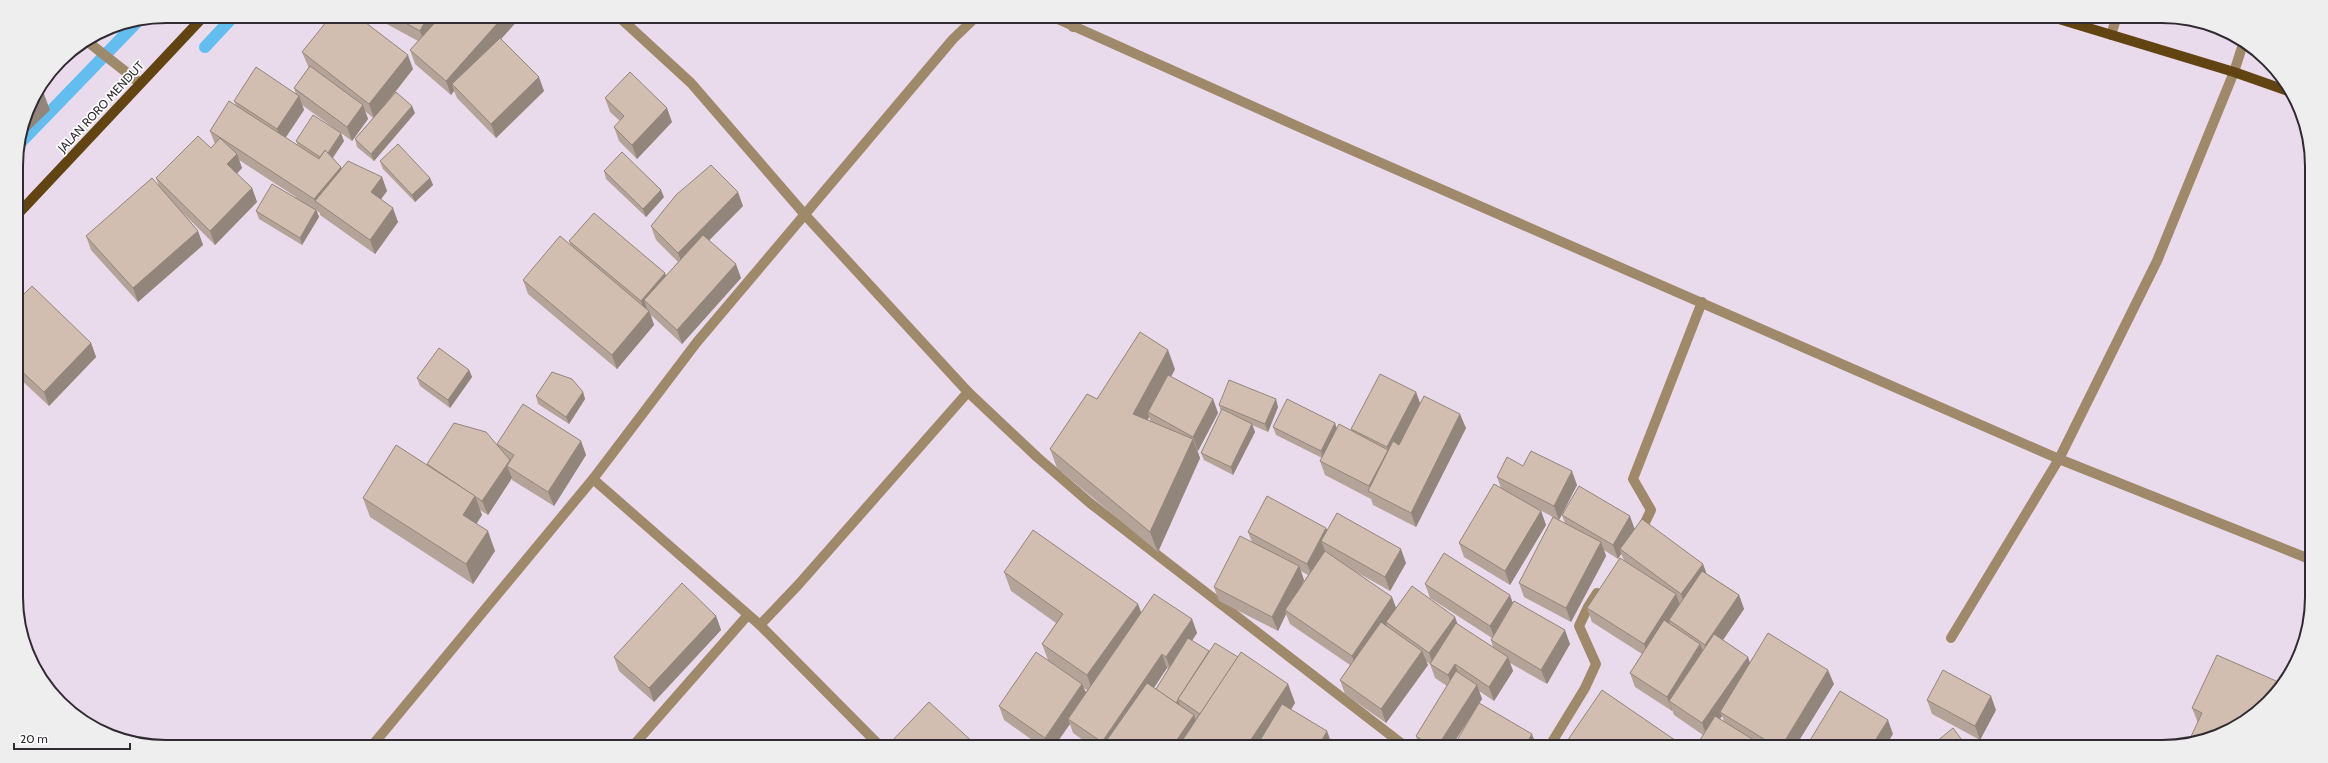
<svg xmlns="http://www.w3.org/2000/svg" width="2328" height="763" font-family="Cabin,sans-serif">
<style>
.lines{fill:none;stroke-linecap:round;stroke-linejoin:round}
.stream{stroke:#64bdef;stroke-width:12}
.minor{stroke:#9f896b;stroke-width:10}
.major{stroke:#624312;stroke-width:10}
.wall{fill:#b4a398;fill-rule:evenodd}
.shaded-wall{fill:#92857c}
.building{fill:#d1beb1;stroke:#92857c}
.labels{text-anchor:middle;stroke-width:3.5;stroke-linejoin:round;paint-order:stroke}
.street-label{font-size:12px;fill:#302a31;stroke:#fff}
.rim{fill:none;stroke:#302a31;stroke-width:2}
</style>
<rect width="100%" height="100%" fill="#eadbec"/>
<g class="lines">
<g class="stream">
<path d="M 205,47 L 234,16"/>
<path d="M 20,143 L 137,22"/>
</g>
<g class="minor">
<path d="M 618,16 L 691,83 L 806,216 L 968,392 L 1037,457 L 1090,503 L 1406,747"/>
<path d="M 1051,16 L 1308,131 L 2059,459 L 2312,560"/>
<path d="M 1073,27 L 1078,16"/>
<path d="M 2111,35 L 2117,16"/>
<path d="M 88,42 L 140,83"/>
<path d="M 593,479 L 760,625 L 799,584 L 968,392"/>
<path d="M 1640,533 L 1651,510 L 1633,479 L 1702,302"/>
<path d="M 760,625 L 881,747"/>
<path d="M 1951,638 L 2059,459 L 2157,261 L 2234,72 L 2244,41"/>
<path d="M 371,747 L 593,479 L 697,342 L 953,39 L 977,16"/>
<path d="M 632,747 L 747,616"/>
<path d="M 1549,747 L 1585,688 L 1596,664 L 1579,626 L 1588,607 L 1597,593"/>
</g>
<g class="major">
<path d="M 2049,16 L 2234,72 L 2291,92"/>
<path d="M 17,215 L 204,16"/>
</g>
</g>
<g class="wall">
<path d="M 372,16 L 517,16 L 518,20 L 501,39 L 544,91 L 496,138 L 457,98 L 454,91 L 451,95 L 415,64 L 410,50 L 418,41 Z"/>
<path d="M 302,52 L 413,69 L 391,98 L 415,113 L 374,161 L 357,147 L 355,139 L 373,118 L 365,111 L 368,119 L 352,141 L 302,105 L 304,110 L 285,138 L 298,146 L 296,141 L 344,141 L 333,158 L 342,169 L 382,177 L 387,191 L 381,199 L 398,222 L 375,254 L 320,215 L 320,213 L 317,211 L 319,217 L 302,245 L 259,219 L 256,211 L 296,197 L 239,160 L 242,168 L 237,174 L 252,188 L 257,202 L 215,245 L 182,212 L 198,231 L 203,245 L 138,302 L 91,250 L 86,236 L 159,186 L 156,178 L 211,148 L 215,144 L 210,131 L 236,105 L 234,101 L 296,94 L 294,88 L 309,68 L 308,66 Z"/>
<path d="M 605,98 L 672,122 L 637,159 L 619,141 L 614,127 L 620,121 L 610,112 Z"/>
<path d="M 380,161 L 430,178 L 433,185 L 415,202 L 383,169 Z"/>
<path d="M 604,171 L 664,197 L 646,217 L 606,179 Z"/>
<path d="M 743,206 L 709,240 L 741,278 L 682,344 L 651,315 L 654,325 L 617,369 L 528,294 L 523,280 L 571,246 L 569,241 L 666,276 L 678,262 L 656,240 L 651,226 Z"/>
<path d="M 17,301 L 91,343 L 96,357 L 49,406 L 18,377 Z"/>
<path d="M 1175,369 L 1171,377 L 1213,399 L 1218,413 L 1198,451 L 1197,450 L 1200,458 L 1158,552 L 1057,468 L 1050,449 L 1097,399 ZM 1149,417 L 1151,422 L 1148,420 Z"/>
<path d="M 469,370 L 472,377 L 450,408 L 420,386 L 417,378 Z"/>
<path d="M 583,392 L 585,399 L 569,424 L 538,404 L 536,396 Z"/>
<path d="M 1416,392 L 1420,403 L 1466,428 L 1416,527 L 1373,505 L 1371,499 L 1325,475 L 1320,461 L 1322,458 L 1276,435 L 1273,427 L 1335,423 L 1337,429 L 1352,431 L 1351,429 Z"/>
<path d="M 1219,405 L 1278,407 L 1268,432 L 1252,425 L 1255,432 L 1233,475 L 1204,460 L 1201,453 L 1221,411 Z"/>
<path d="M 581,441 L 586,455 L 554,506 L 512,480 L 512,478 L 488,515 L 480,510 L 482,515 L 476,524 L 495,551 L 473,584 L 370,517 L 363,498 L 427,465 L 427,464 L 499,447 L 497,444 Z"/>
<path d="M 1523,466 L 1577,485 L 1559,520 L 1565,523 L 1562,515 L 1635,528 L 1703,564 L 1706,573 L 1739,595 L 1744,609 L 1723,640 L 1750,663 L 1834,684 L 1795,747 L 1702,747 L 1700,740 L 1703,735 L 1674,715 L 1672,710 L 1672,711 L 1635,687 L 1630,673 L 1642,654 L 1592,622 L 1587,608 L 1624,560 L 1621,554 L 1618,559 L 1604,550 L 1606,556 L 1571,622 L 1524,597 L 1519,583 L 1553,517 L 1534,507 L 1541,511 L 1546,525 L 1510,585 L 1464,557 L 1459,543 L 1501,488 L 1497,477 ZM 1722,716 L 1724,721 L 1720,719 Z"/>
<path d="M 1326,528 L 1327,530 L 1406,563 L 1390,591 L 1351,569 L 1392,597 L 1396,608 L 1455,617 L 1457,624 L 1493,647 L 1491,640 L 1492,638 L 1430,598 L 1425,584 L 1513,602 L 1570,644 L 1547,684 L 1510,663 L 1513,671 L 1494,701 L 1479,691 L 1482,699 L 1451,747 L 1419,747 L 1416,736 L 1447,686 L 1435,678 L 1430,664 L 1426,661 L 1428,665 L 1386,723 L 1345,694 L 1340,680 L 1350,665 L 1290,624 L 1286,614 L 1278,631 L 1219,601 L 1214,587 L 1252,542 L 1248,532 ZM 1301,571 L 1308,575 L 1299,588 L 1304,580 Z"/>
<path d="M 1004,572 L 1138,604 L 1141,613 L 1192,619 L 1197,633 L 1192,641 L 1209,651 L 1238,657 L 1288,684 L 1295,703 L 1291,710 L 1332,745 L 1339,747 L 1093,747 L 1073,733 L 1070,724 L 1042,747 L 1004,720 L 999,706 L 1048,660 L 1042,644 L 1056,623 L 1011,591 ZM 1167,668 L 1168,669 L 1156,689 L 1154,688 ZM 1084,688 L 1087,690 L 1086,692 Z"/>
<path d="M 716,616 L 721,630 L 654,702 L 619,671 L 614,657 Z"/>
<path d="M 2283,684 L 2198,723 L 2192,708 Z"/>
<path d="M 1927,700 L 1996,710 L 1980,740 L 1932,714 Z"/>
</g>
<g class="shaded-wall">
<path d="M 428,16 L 440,16 L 425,45 L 420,31 Z"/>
<path d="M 504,16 L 517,16 L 518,20 L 456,89 L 452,84 L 454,91 L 451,95 L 446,81 Z"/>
<path d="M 70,53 L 53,70 L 60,60 Z"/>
<path d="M 408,55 L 413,69 L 374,118 L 369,104 Z"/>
<path d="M 539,77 L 544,91 L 496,138 L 491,124 Z"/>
<path d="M 41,86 L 50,110 L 21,138 L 31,100 Z"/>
<path d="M 299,96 L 304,110 L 282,143 L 277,129 Z"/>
<path d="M 363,105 L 368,119 L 352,141 L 347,127 Z"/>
<path d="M 412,106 L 415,113 L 374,161 L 371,154 Z"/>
<path d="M 667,108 L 672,122 L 637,159 L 632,145 Z"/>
<path d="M 341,133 L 344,141 L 326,167 L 324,160 Z"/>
<path d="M 237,154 L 242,168 L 232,178 L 227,164 Z"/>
<path d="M 341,167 L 346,181 L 315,201 L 320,213 L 314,199 Z"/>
<path d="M 382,177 L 387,191 L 376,206 L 371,192 Z"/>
<path d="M 430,178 L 433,185 L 415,202 L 412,195 Z"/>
<path d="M 252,188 L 257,202 L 215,245 L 210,231 Z"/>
<path d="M 661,190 L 664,197 L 646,217 L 643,209 Z"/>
<path d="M 738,192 L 743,206 L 683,267 L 678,253 Z"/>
<path d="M 393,208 L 398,222 L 375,254 L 370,240 Z"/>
<path d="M 316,210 L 319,217 L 302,245 L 300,238 Z"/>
<path d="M 198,231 L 203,245 L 138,302 L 133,288 Z"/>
<path d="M 736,264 L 741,278 L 682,344 L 677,330 Z"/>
<path d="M 665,273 L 670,287 L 644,300 L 648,312 L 649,311 L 654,325 L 617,369 L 612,355 L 646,315 L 641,301 Z"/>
<path d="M 91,343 L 96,357 L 49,406 L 44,392 Z"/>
<path d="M 1168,350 L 1175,369 L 1151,414 L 1148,412 L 1149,417 L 1140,433 L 1133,414 Z"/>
<path d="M 469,370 L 472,377 L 450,408 L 448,400 Z"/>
<path d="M 583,392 L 585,399 L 569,424 L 566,417 Z"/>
<path d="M 1416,392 L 1421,406 L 1392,461 L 1387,447 Z"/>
<path d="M 1213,399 L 1218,413 L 1198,451 L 1193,437 Z"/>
<path d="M 1276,399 L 1278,407 L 1268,432 L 1265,424 Z"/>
<path d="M 1460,414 L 1466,428 L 1416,527 L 1411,513 Z"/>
<path d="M 1335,423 L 1337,430 L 1323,459 L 1321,451 Z"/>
<path d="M 1252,424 L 1255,432 L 1233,475 L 1231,467 Z"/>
<path d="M 1193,439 L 1200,458 L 1158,552 L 1150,532 Z"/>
<path d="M 581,441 L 586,455 L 554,506 L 548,492 Z"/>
<path d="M 1388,450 L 1393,464 L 1372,492 L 1369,486 Z"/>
<path d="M 510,460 L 513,469 L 507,466 L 512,478 L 488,515 L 482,501 Z"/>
<path d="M 1572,471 L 1577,485 L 1559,520 L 1554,506 Z"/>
<path d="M 475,496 L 482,515 L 470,534 L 463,515 Z"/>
<path d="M 1541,511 L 1546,525 L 1510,585 L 1505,571 Z"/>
<path d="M 1630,516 L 1635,530 L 1620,549 L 1621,554 L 1618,559 L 1613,545 Z"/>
<path d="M 1326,528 L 1331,542 L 1321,541 L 1326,553 L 1313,578 L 1307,564 Z"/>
<path d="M 488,531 L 495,551 L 473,584 L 466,564 Z"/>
<path d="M 1601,542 L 1606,556 L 1571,622 L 1566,608 Z"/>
<path d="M 1401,549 L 1406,563 L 1390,591 L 1385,577 Z"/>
<path d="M 1703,564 L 1708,578 L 1686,608 L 1681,594 Z"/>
<path d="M 1299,566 L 1304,580 L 1287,612 L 1285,610 L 1286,614 L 1278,631 L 1272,617 Z"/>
<path d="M 1676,594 L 1681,608 L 1669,620 L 1670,624 L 1649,658 L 1644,644 Z"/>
<path d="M 1510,595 L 1515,609 L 1495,640 L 1490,626 Z"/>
<path d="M 1739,595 L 1744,609 L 1710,659 L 1705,645 Z"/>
<path d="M 1392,597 L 1397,611 L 1386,622 L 1387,626 L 1357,670 L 1352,656 Z"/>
<path d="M 1138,604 L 1145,623 L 1094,695 L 1087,675 Z"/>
<path d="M 716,616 L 721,630 L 654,702 L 649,688 Z"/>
<path d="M 1455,617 L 1460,631 L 1434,667 L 1429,653 Z"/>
<path d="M 1192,619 L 1197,633 L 1171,671 L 1166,657 Z"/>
<path d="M 1565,630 L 1570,644 L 1547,684 L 1541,670 Z"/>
<path d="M 1700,644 L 1706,658 L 1669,701 L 1672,710 L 1672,711 L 1667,697 Z"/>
<path d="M 1422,651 L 1428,665 L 1386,723 L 1381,709 Z"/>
<path d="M 1162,654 L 1167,668 L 1114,747 L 1104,747 L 1102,742 Z"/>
<path d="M 1508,657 L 1513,671 L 1494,701 L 1489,687 Z"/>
<path d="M 1748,657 L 1753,671 L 1720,712 L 1722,716 L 1707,737 L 1702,723 Z"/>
<path d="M 1455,664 L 1460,678 L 1453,689 L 1448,675 Z"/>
<path d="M 1828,670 L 1834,684 L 1795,747 L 1781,747 Z"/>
<path d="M 1082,684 L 1088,698 L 1068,719 L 1070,724 L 1054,747 L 1048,747 L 1045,738 Z"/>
<path d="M 1288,684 L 1295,703 L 1266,747 L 1246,747 Z"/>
<path d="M 1477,685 L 1482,699 L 1451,747 L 1437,747 Z"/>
<path d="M 1991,696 L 1996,710 L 1980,740 L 1975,726 Z"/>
<path d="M 1178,700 L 1181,708 L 1176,705 Z"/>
<path d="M 1194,715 L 1199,729 L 1186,747 L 1172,747 Z"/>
<path d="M 1888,720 L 1893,734 L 1885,747 L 1871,747 Z"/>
<path d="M 1327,731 L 1333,747 L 1318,747 Z"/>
<path d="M 1532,734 L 1537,747 L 1524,747 Z"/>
</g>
<g class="building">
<path d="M 331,16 L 357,16 L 408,55 L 369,104 L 302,52 Z"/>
<path d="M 393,16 L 428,16 L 420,31 Z"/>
<path d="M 441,16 L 504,16 L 446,81 L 410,50 Z"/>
<path d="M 500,38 L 539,77 L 491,124 L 452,84 Z"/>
<path d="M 310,66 L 363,105 L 347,127 L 294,88 Z"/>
<path d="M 256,67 L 299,96 L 277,129 L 234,101 Z"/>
<path d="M 630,72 L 667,108 L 632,145 L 614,127 L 624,116 L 605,98 Z"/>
<path d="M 396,92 L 412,106 L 371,154 L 355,139 Z"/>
<path d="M 229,101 L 319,159 L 325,150 L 341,167 L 314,199 L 210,131 Z"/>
<path d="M 313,115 L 341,133 L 328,153 L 325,150 L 320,157 L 296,141 Z"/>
<path d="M 198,136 L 211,148 L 220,138 L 237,154 L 227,164 L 252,188 L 210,231 L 156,178 Z"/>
<path d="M 398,144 L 430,178 L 412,195 L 380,161 Z"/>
<path d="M 622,152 L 661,190 L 643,209 L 604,171 Z"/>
<path d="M 348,161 L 382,177 L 371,192 L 393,208 L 370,240 L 315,201 Z"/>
<path d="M 711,165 L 738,192 L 678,253 L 651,226 L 676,195 Z"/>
<path d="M 152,178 L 198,231 L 133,288 L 86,236 Z"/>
<path d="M 272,184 L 316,210 L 300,238 L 256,211 Z"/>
<path d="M 594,213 L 665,273 L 641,301 L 569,241 Z"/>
<path d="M 703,235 L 736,264 L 677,330 L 644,300 Z"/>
<path d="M 560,236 L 649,311 L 612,355 L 523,280 Z"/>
<path d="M 32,286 L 91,343 L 44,392 L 17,367 L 17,301 Z"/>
<path d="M 1140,332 L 1168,350 L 1133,414 L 1193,439 L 1150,532 L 1050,449 L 1087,394 L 1097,399 Z"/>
<path d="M 439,348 L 469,370 L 448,400 L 417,378 Z"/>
<path d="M 552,372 L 572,379 L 583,392 L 566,417 L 536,396 Z"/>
<path d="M 1380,374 L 1416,392 L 1387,447 L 1351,429 Z"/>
<path d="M 1168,375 L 1213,399 L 1193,437 L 1148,412 Z"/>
<path d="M 1229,380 L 1276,399 L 1265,424 L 1219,405 Z"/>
<path d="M 1424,396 L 1460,414 L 1411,513 L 1368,491 L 1393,441 L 1399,445 Z"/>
<path d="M 1287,399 L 1335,423 L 1321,451 L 1273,427 Z"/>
<path d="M 523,404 L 581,441 L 548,492 L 507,466 L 514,455 L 497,444 Z"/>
<path d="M 1222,409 L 1252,424 L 1231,467 L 1201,453 Z"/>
<path d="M 454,423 L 486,432 L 510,460 L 482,501 L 427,464 Z"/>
<path d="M 1339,424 L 1388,450 L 1369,486 L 1320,461 Z"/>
<path d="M 396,445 L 475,496 L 463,515 L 488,531 L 466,564 L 363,498 Z"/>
<path d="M 1531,451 L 1572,471 L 1554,506 L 1497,477 L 1507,457 L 1523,466 Z"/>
<path d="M 1494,484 L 1541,511 L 1505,571 L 1459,543 Z"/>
<path d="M 1579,486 L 1630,516 L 1613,545 L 1562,515 Z"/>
<path d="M 1267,496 L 1326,528 L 1307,564 L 1248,532 Z"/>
<path d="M 1337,513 L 1401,549 L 1385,577 L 1321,541 Z"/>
<path d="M 1553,517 L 1601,542 L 1566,608 L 1519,583 Z"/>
<path d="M 1642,519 L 1703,564 L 1681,594 L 1620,549 Z"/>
<path d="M 1033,530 L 1138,604 L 1087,675 L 1042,644 L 1063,614 L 1004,572 Z"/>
<path d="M 1240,536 L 1299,566 L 1272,617 L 1214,587 Z"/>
<path d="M 1325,551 L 1392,597 L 1352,656 L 1285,610 Z"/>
<path d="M 1444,553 L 1510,595 L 1490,626 L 1425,584 Z"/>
<path d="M 1620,558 L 1676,594 L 1644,644 L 1587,608 Z"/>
<path d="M 1702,571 L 1739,595 L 1705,645 L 1669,620 Z"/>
<path d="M 682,583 L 716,616 L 649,688 L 614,657 Z"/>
<path d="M 1412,586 L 1455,617 L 1429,653 L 1386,622 Z"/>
<path d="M 1154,594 L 1192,619 L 1166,657 L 1162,654 L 1102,742 L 1068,719 Z"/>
<path d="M 1514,601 L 1565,630 L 1541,670 L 1491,640 Z"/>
<path d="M 1664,620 L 1700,644 L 1667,697 L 1630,673 Z"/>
<path d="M 1381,622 L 1422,651 L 1381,709 L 1340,680 Z"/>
<path d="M 1456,623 L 1508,657 L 1489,687 L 1455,664 L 1448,675 L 1430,664 Z"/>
<path d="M 1768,633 L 1828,670 L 1781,747 L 1777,747 L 1720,712 Z"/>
<path d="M 1714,634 L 1748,657 L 1702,723 L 1669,701 Z"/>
<path d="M 1188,638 L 1209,651 L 1178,699 L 1178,700 L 1176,703 L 1156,689 Z"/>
<path d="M 1215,643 L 1238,657 L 1200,714 L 1178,699 Z"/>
<path d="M 1036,652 L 1082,684 L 1045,738 L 999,706 Z"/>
<path d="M 1241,652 L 1288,684 L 1246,747 L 1178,747 Z"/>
<path d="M 2217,655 L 2283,684 L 2253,716 L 2210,739 L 2188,743 L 2202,713 L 2192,708 Z"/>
<path d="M 1943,670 L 1991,696 L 1975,726 L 1927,700 Z"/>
<path d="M 1456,671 L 1477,685 L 1437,747 L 1432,747 L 1416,736 Z"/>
<path d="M 1147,683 L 1194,715 L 1172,747 L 1102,747 Z"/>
<path d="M 1602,690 L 1685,747 L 1563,747 Z"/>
<path d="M 1840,691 L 1888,720 L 1871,747 L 1806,747 Z"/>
<path d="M 929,702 L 976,745 L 975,747 L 892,747 L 889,744 Z"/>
<path d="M 1479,703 L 1532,734 L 1524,747 L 1453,747 Z"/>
<path d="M 1282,704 L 1327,731 L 1318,747 L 1256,747 Z"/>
<path d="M 1715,716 L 1765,747 L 1710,747 L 1700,740 Z"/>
<path d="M 1953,728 L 1967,747 L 1930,747 Z"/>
<path d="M 1048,738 L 1061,747 L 1042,747 Z"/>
<path d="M 1333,743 L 1339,747 L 1331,747 Z"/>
</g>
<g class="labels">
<g class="street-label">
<text transform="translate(101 107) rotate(-47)" y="4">JALAN RORO MENDUT</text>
</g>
</g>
<path d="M0 0H2328V763H0ZM166 23H2162A143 143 0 0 1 2305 166V597A143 143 0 0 1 2162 740H166A143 143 0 0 1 23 597V166A143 143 0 0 1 166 23Z" fill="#eeeeef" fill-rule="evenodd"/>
<path class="rim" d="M166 23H2162A143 143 0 0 1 2305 166V597A143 143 0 0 1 2162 740H166A143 143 0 0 1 23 597V166A143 143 0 0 1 166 23Z"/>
<path d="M14 743v6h116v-6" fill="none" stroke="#302a31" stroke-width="2"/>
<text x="20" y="743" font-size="12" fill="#302a31" stroke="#ffffff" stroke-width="3" paint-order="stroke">20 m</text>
</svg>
